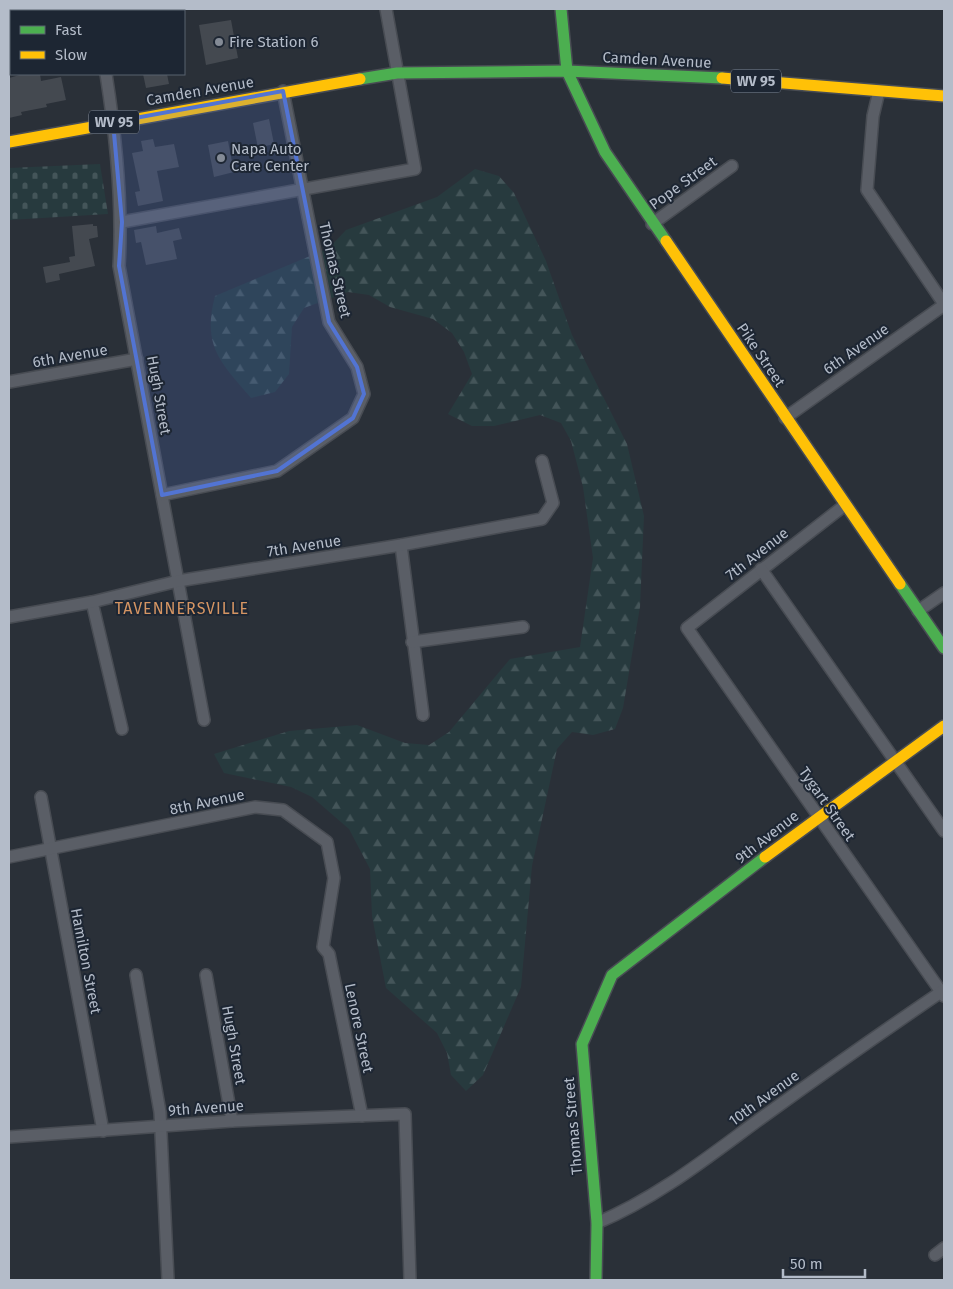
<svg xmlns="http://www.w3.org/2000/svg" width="953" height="1289" font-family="'Fira Sans',sans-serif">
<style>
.forest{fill:url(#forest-firs)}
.cemetery{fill:url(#cemetery-stones)}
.building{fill:#444950}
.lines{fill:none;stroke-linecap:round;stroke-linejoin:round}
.street-casing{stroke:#484c53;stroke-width:14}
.fast-casing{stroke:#484c53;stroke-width:14}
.slow-casing{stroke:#484c53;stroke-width:14}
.street{stroke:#5a5e66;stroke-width:11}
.fast{stroke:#4caf50;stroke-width:11}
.slow{stroke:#ffc107;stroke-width:11}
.marked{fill:#5274d3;fill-opacity:0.2;stroke:#5274d3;stroke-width:4;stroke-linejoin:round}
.poi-dot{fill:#848b96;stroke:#1d2633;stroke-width:2}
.labels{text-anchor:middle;stroke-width:4;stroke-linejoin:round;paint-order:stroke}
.shield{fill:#1d2633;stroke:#878f9c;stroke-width:1}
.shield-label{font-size:14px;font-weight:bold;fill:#b4bcc9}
.poi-label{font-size:15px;fill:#b4bcc9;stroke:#1d2633;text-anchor:start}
.street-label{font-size:15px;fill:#b4bcc9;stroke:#1d2633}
.neighbourhood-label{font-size:16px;letter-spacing:1px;fill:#d59563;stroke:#1d2633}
</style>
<defs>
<pattern id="forest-firs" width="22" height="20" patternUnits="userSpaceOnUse" patternTransform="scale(1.25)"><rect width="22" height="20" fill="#273a3e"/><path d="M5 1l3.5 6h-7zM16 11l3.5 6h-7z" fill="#445559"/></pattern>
<pattern id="cemetery-stones" width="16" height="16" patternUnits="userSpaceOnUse" patternTransform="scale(1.25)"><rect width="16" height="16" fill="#273a3e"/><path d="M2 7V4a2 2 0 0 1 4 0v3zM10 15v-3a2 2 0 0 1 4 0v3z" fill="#445559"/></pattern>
</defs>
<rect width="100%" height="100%" fill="#2a3038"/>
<path class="forest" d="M 475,169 L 499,176 L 514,193 L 546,261 L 572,335 L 627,444 L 644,516 L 640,607 L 623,708 L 615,729 L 593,735 L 572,732 L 557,749 L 532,866 L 521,987 L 483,1075 L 466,1091 L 451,1075 L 447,1053 L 437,1033 L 386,988 L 372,916 L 370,869 L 349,829 L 312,797 L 291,787 L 224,773 L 214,754 L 289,731 L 357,725 L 405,743 L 429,745 L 449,732 L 510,659 L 580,647 L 593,558 L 583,487 L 571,441 L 561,423 L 540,415 L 494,426 L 472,426 L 448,414 L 472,374 L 464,352 L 452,333 L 433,319 L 390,307 L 369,295 L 348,292 L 304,308 L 292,327 L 289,374 L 275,392 L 251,398 C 220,362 202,346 215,296 L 329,248 L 346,230 L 437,197 Z"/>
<path class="cemetery" d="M 100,164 L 108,214 L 9,220 L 9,168 Z"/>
<g class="building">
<path d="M 231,20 L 238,58 L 206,65 L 199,25 Z"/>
<path d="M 23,74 L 40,74 L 41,81 L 61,77 L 66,100 L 46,104 L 47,107 L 21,112 L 22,115 L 9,118 L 9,78 Z"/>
<path d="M 143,74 L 167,74 L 169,84 L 146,88 Z"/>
<path d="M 269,119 L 274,144 L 258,148 L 253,123 Z"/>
<path d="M 153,139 L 155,147 L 174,144 L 179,167 L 157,171 L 163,201 L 138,206 L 135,192 L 140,191 L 132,153 L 143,151 L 141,141 Z"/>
<path d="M 228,141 L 234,172 L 214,177 L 208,145 Z"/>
<path d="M 93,224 L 93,226 L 97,226 L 98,237 L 89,239 L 95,266 L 59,274 L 60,280 L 46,283 L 43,267 L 70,262 L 69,257 L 75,256 L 72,226 Z"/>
<path d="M 156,226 L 157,233 L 179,228 L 182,239 L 173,241 L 177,259 L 146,265 L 141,242 L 136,243 L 134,230 Z"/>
</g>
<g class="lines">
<defs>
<g id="street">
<path d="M 96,9 L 96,11"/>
<path d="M 106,74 C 116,137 123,201 119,266 L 204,720"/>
<path d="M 879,91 L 873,116 L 867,190 L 944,304"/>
<path d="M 122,222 L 415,169 L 386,9"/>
<path d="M 652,224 L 732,166"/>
<path d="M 9,382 L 137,359"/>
<path d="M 785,418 L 944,305"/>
<path d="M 162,495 L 277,471 L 353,418 L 364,394 L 357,367 L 329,322 L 283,91"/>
<path d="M 845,505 L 687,628 L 944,996"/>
<path d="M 401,545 L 423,715"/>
<path d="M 761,569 L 944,831"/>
<path d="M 92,602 L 122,729"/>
<path d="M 918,611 L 944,593"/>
<path d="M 9,617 L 92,602 L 178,581 L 401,545 L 542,519 L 553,503 L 542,461"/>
<path d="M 412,642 L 523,627"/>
<path d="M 41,797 L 103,1131"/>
<path d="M 9,857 L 255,807 L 283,810 L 327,842 L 334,878 L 323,947 L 329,954 L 362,1116"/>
<path d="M 136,975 L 160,1112 L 168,1280"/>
<path d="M 206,975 L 232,1121"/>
<path d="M 9,1137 L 232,1121 L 405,1114 L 410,1280"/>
<path d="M 597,1223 C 657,1198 708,1157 760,1119 C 821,1075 882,1032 944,990"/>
<path d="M 935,1255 L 944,1248"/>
</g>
<g id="fast">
<path d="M 561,9 L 567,71 L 605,152 L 666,241"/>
<path d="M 360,79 L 397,73 L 567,71 L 722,78"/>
<path d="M 900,584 L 944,648"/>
<path d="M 596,1280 L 597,1223 L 582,1044 L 612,975 L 765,857"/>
</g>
<g id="slow">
<path d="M 722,78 L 944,96"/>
<path d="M 9,142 L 360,79"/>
<path d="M 666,241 L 900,584"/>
<path d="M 765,857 L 944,726"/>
</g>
</defs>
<use href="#street" class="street-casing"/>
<use href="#fast" class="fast-casing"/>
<use href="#slow" class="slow-casing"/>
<use href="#street" class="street"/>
<use href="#fast" class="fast"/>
<use href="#slow" class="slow"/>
</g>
<path class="marked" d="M 283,91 L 329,322 L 357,367 L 364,394 L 353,418 L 277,471 L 162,495 L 119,266 L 122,222 L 113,122 Z"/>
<g class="poi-dot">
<circle cx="219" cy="42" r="5"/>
<circle cx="221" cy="158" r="5"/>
</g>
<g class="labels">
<g class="shield">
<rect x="731" y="69.5" width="50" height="23" rx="4"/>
<rect x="89" y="110.5" width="50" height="23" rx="4"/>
</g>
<g class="shield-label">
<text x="756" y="86">WV 95</text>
<text x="114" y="127">WV 95</text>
</g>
<g class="poi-label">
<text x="229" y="47">Fire Station 6</text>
<text x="231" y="154">Napa Auto<tspan x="231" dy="17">Care Center</tspan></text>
</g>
<g class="street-label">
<text transform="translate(657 60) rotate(3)" y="5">Camden Avenue</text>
<text transform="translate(200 91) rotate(-10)" y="5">Camden Avenue</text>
<text transform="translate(683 183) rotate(-36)" y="5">Pope Street</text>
<text transform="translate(335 270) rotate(77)" y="5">Thomas Street</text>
<text transform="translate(856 349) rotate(-35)" y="5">6th Avenue</text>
<text transform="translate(761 355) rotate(56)" y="5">Pike Street</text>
<text transform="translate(70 356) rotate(-10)" y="5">6th Avenue</text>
<text transform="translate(159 395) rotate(80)" y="5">Hugh Street</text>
<text transform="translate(304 546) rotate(-9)" y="5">7th Avenue</text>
<text transform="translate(757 554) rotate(-38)" y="5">7th Avenue</text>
<text transform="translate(207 802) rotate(-12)" y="5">8th Avenue</text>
<text transform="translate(827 804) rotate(55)" y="5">Tygart Street</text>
<text transform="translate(767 837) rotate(-38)" y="5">9th Avenue</text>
<text transform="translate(86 961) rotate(79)" y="5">Hamilton Street</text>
<text transform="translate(359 1028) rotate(78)" y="5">Lenore Street</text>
<text transform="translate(234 1045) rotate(80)" y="5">Hugh Street</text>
<text transform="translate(764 1098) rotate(-36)" y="5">10th Avenue</text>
<text transform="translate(206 1108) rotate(-4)" y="5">9th Avenue</text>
<text transform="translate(573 1126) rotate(-95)" y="5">Thomas Street</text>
</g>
<g class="neighbourhood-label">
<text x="182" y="614">TAVENNERSVILLE</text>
</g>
</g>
<rect width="953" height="1289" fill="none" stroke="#b4bcc9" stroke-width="20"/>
<rect x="10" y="10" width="175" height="65" fill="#1d2633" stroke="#59626f"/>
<rect x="20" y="26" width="25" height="8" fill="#4caf50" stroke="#59626f"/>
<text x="55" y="35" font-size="15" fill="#b4bcc9">Fast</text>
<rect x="20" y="51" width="25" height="8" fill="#ffc107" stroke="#59626f"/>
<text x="55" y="60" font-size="15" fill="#b4bcc9">Slow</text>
<path d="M783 1269v8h82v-8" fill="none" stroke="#b4bcc9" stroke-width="2.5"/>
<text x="790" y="1269" font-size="15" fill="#b4bcc9" stroke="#1d2633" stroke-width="4" paint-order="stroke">50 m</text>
</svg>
